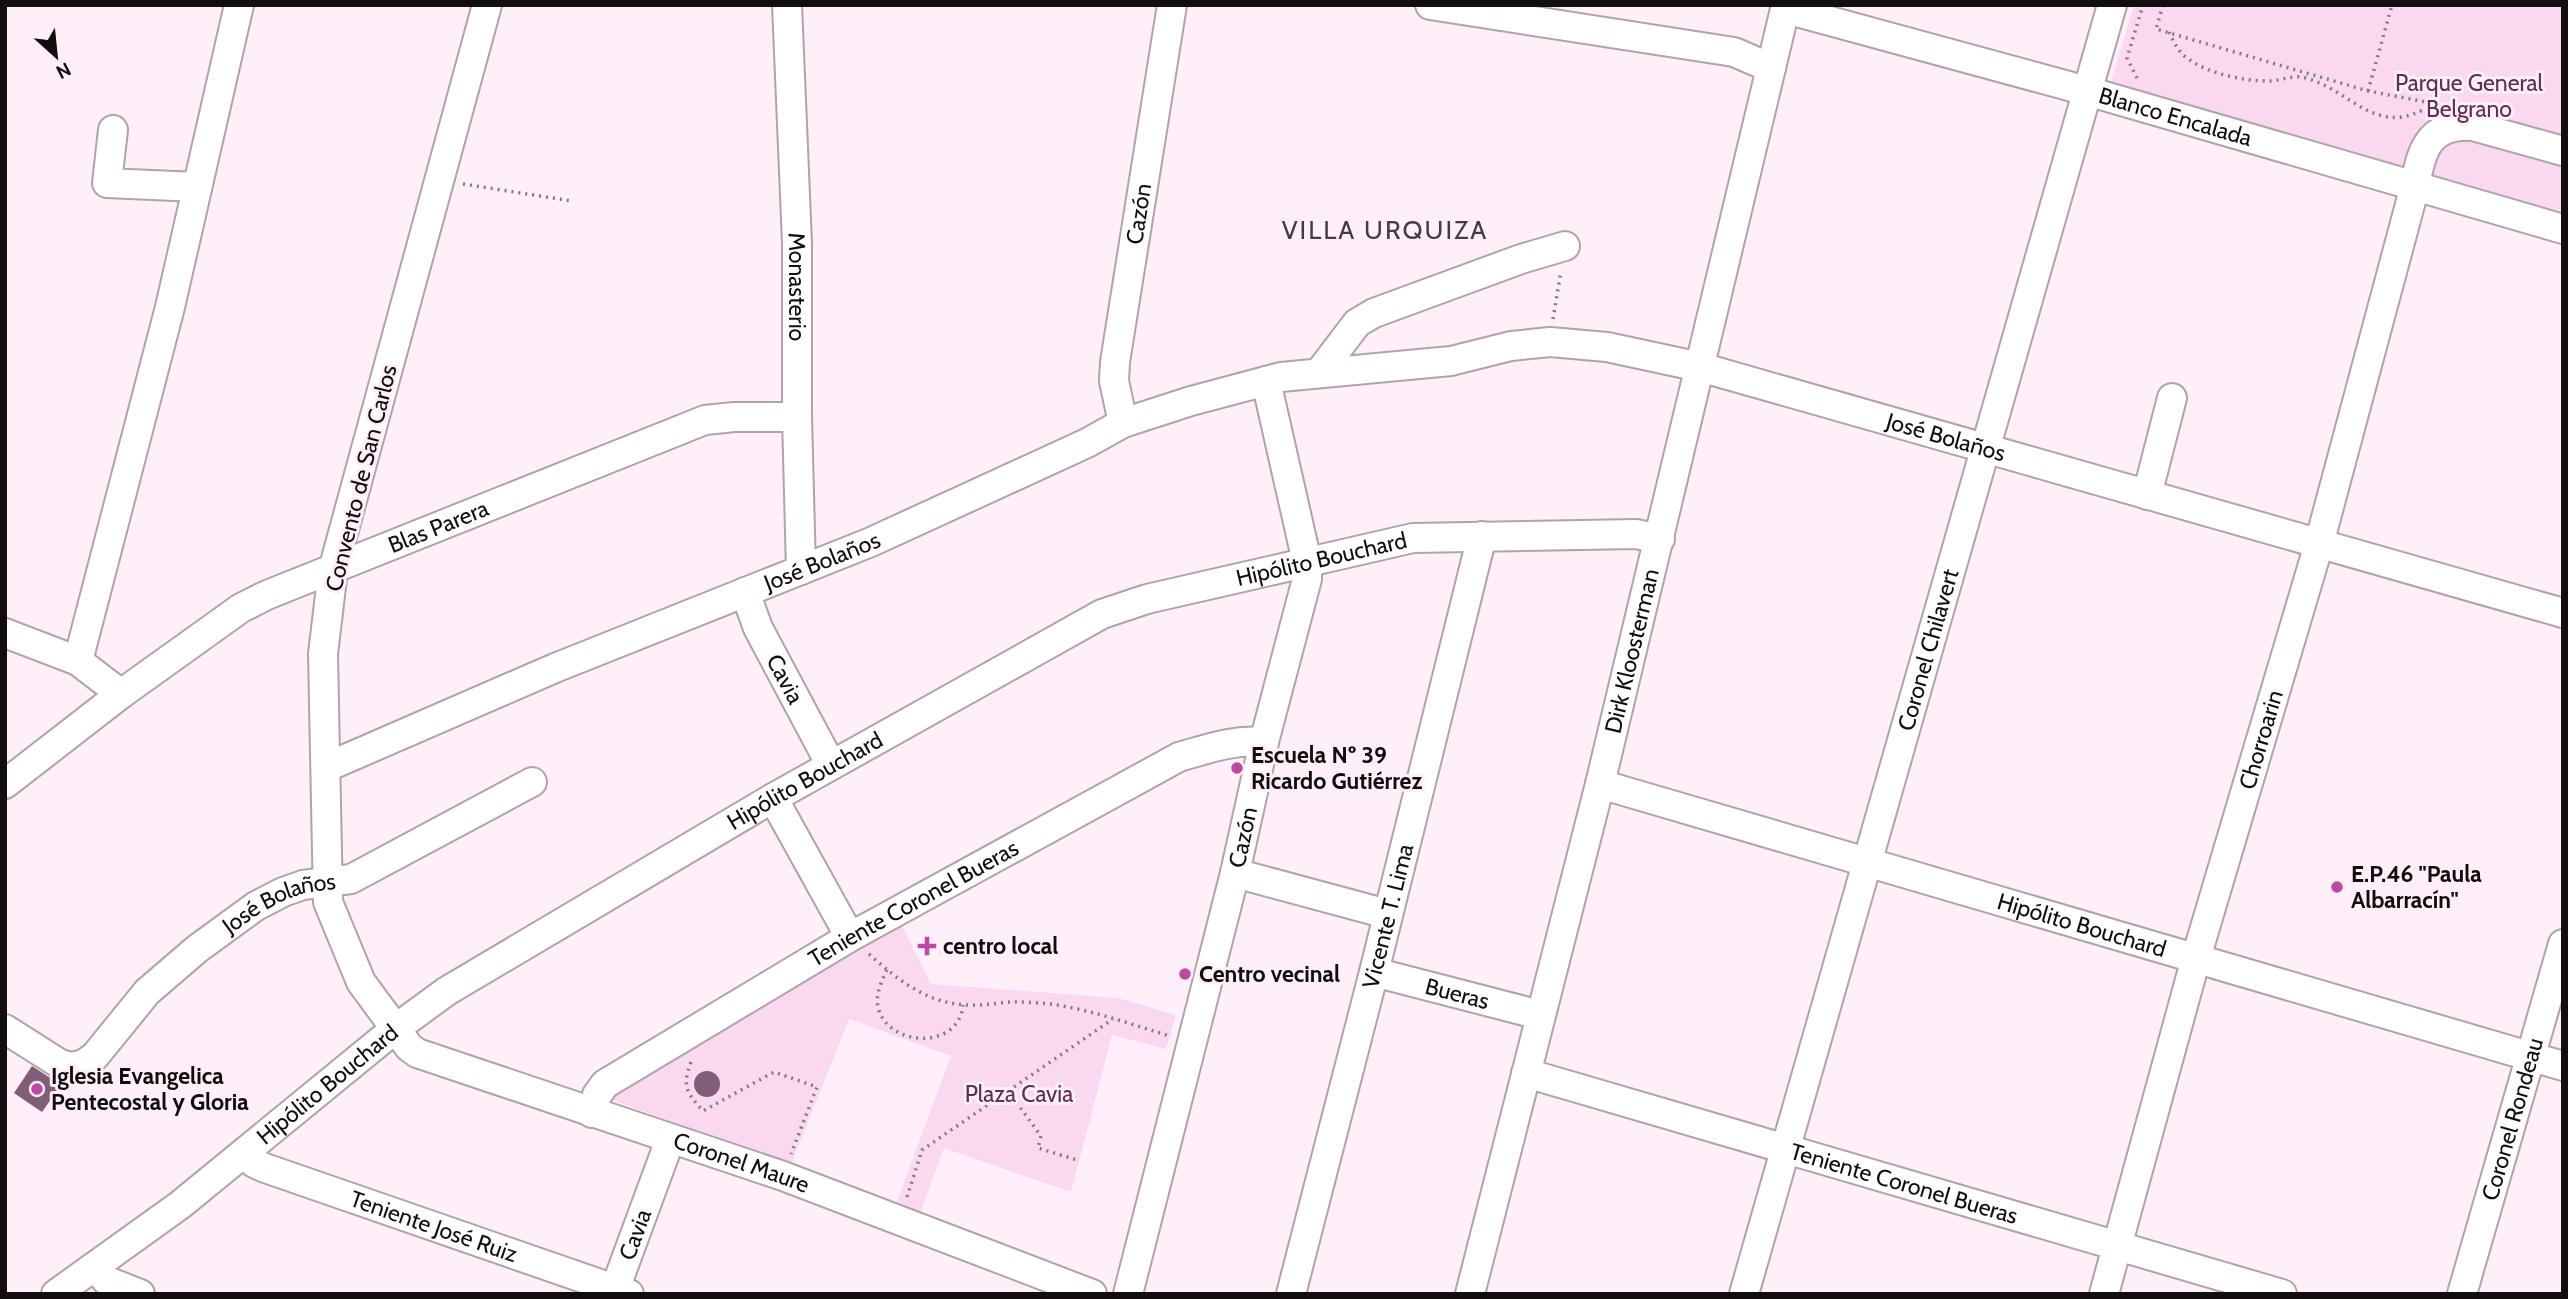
<svg xmlns="http://www.w3.org/2000/svg" width="2568" height="1299" font-family="Cabin,sans-serif">
<style>
.green{fill:#fad8ef}
.building{fill:#825d77}
.lines{fill:none;stroke-linecap:round;stroke-linejoin:round}
.minor-casing{stroke:#b1a2ac;stroke-width:32}
.path{stroke:#83797f;stroke-width:3.5;stroke-dasharray:2 5;stroke-linecap:butt}
.minor{stroke:#fff;stroke-width:28}
.poi-dot{fill:#bd48a1;stroke:#ffeff9;stroke-width:2.5}
.labels{text-anchor:middle;stroke-width:6;stroke-linejoin:round;paint-order:stroke}
.park-label{font-size:23px;fill:#612e53;stroke:#ffeff9}
.street-label{font-size:23px;fill:#120d10;stroke:#ffeff9}
.poi-label{font-size:23px;font-weight:bold;fill:#120d10;stroke:#ffeff9;text-anchor:start}
.quarter-label{font-size:26px;letter-spacing:2px;fill:#473b43;stroke:#ffeff9}
</style>
<rect width="100%" height="100%" fill="#ffeff9"/>
<g class="green">
<path d="M 2134,5 L 2563,5 L 2563,219 L 2110,86 Z"/>
<path d="M 902,926 L 931,984 L 1118,998 L 1176,1015 L 1166,1049 L 1112,1035 L 1071,1192 L 944,1148 L 920,1213 L 896,1204 L 951,1056 L 849,1019 L 791,1165 L 615,1101 L 610,1096 L 617,1080 Z"/>
</g>
<g class="building">
<path d="M 32,1066 L 61,1085 L 42,1112 L 14,1093 Z"/>
<circle cx="707" cy="1084" r="13"/>
</g>
<g class="lines">
<defs>
<g id="minor">
<path id="s1" d="M 487,5 L 333,570 L 323,654 L 328,902 L 361,982 L 409,1047 L 417,1053 L 783,1176 L 1092,1294"/>
<path id="s2" d="M 787,5 L 797,243 L 797,417 L 801,570"/>
<path d="M 1430,5 L 1734,52 L 1771,68"/>
<path id="s3" d="M 1786,9 L 2087,91 L 2563,229"/>
<path d="M 113,130 L 107,183 L 197,187"/>
<path d="M 1319,373 L 1357,323 L 1374,313 L 1521,259 L 1565,246"/>
<path id="s4" d="M 1123,423 L 1114,381 L 1115,362 L 1172,5"/>
<path d="M 2147,495 L 2172,398"/>
<path id="s5" d="M 745,592 L 758,628 L 831,765"/>
<path d="M 5,633 L 78,661 L 121,694"/>
<path d="M 78,661 L 170,307 L 239,5"/>
<path id="s6" d="M 327,767 L 555,668 L 871,542 L 1087,443 L 1123,423 L 1191,401 L 1281,377 L 1451,361 L 1511,346 L 1550,342 L 1607,347 L 1700,367 L 2563,613"/>
<path id="s7" d="M 5,784 L 121,694 L 241,608 L 267,595 L 705,420 L 734,417 L 797,417"/>
<path id="s8" d="M 1600,784 L 2563,1066"/>
<path d="M 773,798 L 850,937"/>
<path d="M 1235,873 L 1387,914"/>
<path id="s9" d="M 1374,972 L 1540,1015"/>
<path id="s10" d="M 5,1029 L 60,1064 L 72,1067 L 84,1064 L 95,1056 L 147,992 L 197,949 L 256,906 L 283,892 L 303,885 L 351,879 L 532,782"/>
<path id="s11" d="M 1526,1073 L 2282,1294"/>
<path id="s12" d="M 592,1113 L 597,1095 L 605,1084 L 850,937 L 1179,757 C 1207,749 1234,739 1264,742"/>
<path id="s13" d="M 245,1152 L 254,1163 L 265,1168 L 629,1294"/>
<path d="M 95,1267 L 107,1281 L 140,1294"/>
<path id="s14" d="M 615,1289 L 670,1140"/>
<path id="s15" d="M 56,1294 L 180,1205 L 395,1029 L 447,991 L 773,798 L 1102,614 L 1147,599 L 1413,538 L 1636,534 L 1660,539"/>
<path id="s16" d="M 1128,1294 L 1235,873 L 1264,742 L 1307,579 L 1307,562 L 1266,381"/>
<path id="s17" d="M 1291,1294 L 1374,972 L 1482,536"/>
<path id="s18" d="M 1470,1294 L 1600,784 L 1786,5"/>
<path id="s19" d="M 1744,1294 L 2112,5"/>
<path id="s20" d="M 2104,1294 L 2196,958 L 2319,544 L 2415,186 C 2421,150 2429,123 2473,126 L 2563,151"/>
<path id="s21" d="M 2462,1294 L 2563,944"/>
</g>
</defs>
<use href="#minor" class="minor-casing"/>
<g class="path">
<path d="M 2163,5 L 2156,29 L 2368,91 L 2442,105"/>
<path d="M 2169,32 C 2174,42 2178,52 2187,58 C 2208,74 2244,81 2269,81 C 2281,81 2293,74 2306,78 C 2353,91 2377,141 2433,104"/>
<path d="M 2137,78 L 2127,58 L 2143,5"/>
<path d="M 2368,91 L 2392,5"/>
<path d="M 463,184 L 572,201"/>
<path d="M 1553,319 L 1561,271"/>
<path d="M 869,954 C 899,981 929,1005 971,1005 C 985,1006 1000,1002 1014,1002 C 1028,1002 1043,1003 1057,1005 C 1095,1011 1133,1025 1170,1036"/>
<path d="M 887,970 C 882,980 875,995 878,1007 C 887,1047 959,1051 963,1005"/>
<path d="M 691,1062 C 682,1086 686,1092 703,1111 L 774,1072 L 817,1087 L 791,1154"/>
<path d="M 1008,1091 L 1041,1136 L 1038,1148 L 1077,1160"/>
<path d="M 907,1197 L 922,1150 L 1113,1019"/>
</g>
<use href="#minor" class="minor"/>
</g>
<g class="poi-dot">
<circle cx="1237" cy="768" r="7"/>
<circle cx="2337" cy="887" r="7"/>
<path d="M923.5 935.5h7v7h7v7h-7v7h-7v-7h-7v-7h7z"/>
<circle cx="1185" cy="974" r="7"/>
<circle cx="37" cy="1089" r="7"/>
</g>
<g class="labels">
<g class="park-label">
<text x="2469" y="91">Parque General<tspan x="2469" dy="26">Belgrano</tspan></text>
<text x="1019" y="1102">Plaza Cavia</text>
</g>
<g class="street-label">
<text dy="8" stroke="none"><textPath href="#s3" startOffset="404">Blanco Encalada</textPath></text>
<text dy="8" stroke="none"><textPath href="#s4" startOffset="212">Cazón</textPath></text>
<text dy="8" stroke="none"><textPath href="#s2" startOffset="282">Monasterio</textPath></text>
<text dy="8" stroke="none"><textPath href="#s6" startOffset="1712">José Bolaños</textPath></text>
<text transform="translate(361 478) rotate(-76)" y="8">Convento de San Carlos</text>
<text dy="8" stroke="none"><textPath href="#s7" startOffset="508">Blas Parera</textPath></text>
<text dy="8" stroke="none"><textPath href="#s15" startOffset="1477">Hipólito Bouchard</textPath></text>
<text dy="8" stroke="none"><textPath href="#s6" startOffset="536">José Bolaños</textPath></text>
<text dy="8" stroke="none"><textPath href="#s18" startOffset="663">Dirk Kloosterman</textPath></text>
<text dy="8" stroke="none"><textPath href="#s19" startOffset="670">Coronel Chilavert</textPath></text>
<text dy="8" stroke="none"><textPath href="#s5" startOffset="96">Cavia</textPath></text>
<text dy="8" stroke="none"><textPath href="#s20" startOffset="576">Chorroarin</textPath></text>
<text dy="8" stroke="none"><textPath href="#s15" startOffset="910">Hipólito Bouchard</textPath></text>
<text dy="8" stroke="none"><textPath href="#s16" startOffset="471">Cazón</textPath></text>
<text dy="8" stroke="none"><textPath href="#s12" startOffset="390">Teniente Coronel Bueras</textPath></text>
<text dy="8" stroke="none"><textPath href="#s10" startOffset="348">José Bolaños</textPath></text>
<text dy="8" stroke="none"><textPath href="#s17" startOffset="390">Vicente T. Lima</textPath></text>
<text dy="8" stroke="none"><textPath href="#s8" startOffset="502">Hipólito Bouchard</textPath></text>
<text dy="8" stroke="none"><textPath href="#s9" startOffset="86">Bueras</textPath></text>
<text dy="8" stroke="none"><textPath href="#s15" startOffset="343">Hipólito Bouchard</textPath></text>
<text dy="8" stroke="none"><textPath href="#s21" startOffset="182">Coronel Rondeau</textPath></text>
<text dy="8" stroke="none"><textPath href="#s1" startOffset="1438">Coronel Maure</textPath></text>
<text dy="8" stroke="none"><textPath href="#s11" startOffset="394">Teniente Coronel Bueras</textPath></text>
<text dy="8" stroke="none"><textPath href="#s13" startOffset="205">Teniente José Ruiz</textPath></text>
<text dy="8" stroke="none"><textPath href="#s14" startOffset="58">Cavia</textPath></text>
</g>
<g class="poi-label">
<text x="1251" y="763">Escuela Nº 39<tspan x="1251" dy="26">Ricardo Gutiérrez</tspan></text>
<text x="2351" y="882">E.P.46 "Paula<tspan x="2351" dy="26">Albarracín"</tspan></text>
<text x="943" y="954">centro local</text>
<text x="1199" y="982">Centro vecinal</text>
<text x="51" y="1084">Iglesia Evangelica<tspan x="51" dy="26">Pentecostal y Gloria</tspan></text>
</g>
<g class="quarter-label">
<text x="1385" y="239">VILLA URQUIZA</text>
</g>
</g>
<rect width="2568" height="1299" fill="none" stroke="#120d10" stroke-width="14"/>
<g transform="translate(56 56) rotate(153)" stroke="#ffeff9" stroke-width="5" paint-order="stroke">
<path d="M0-5L12 26L0 18L-12 26Z" fill="#120d10"/>
<text y="-10" font-size="19" font-weight="bold" text-anchor="middle" fill="#120d10">N</text>
</g>
</svg>
